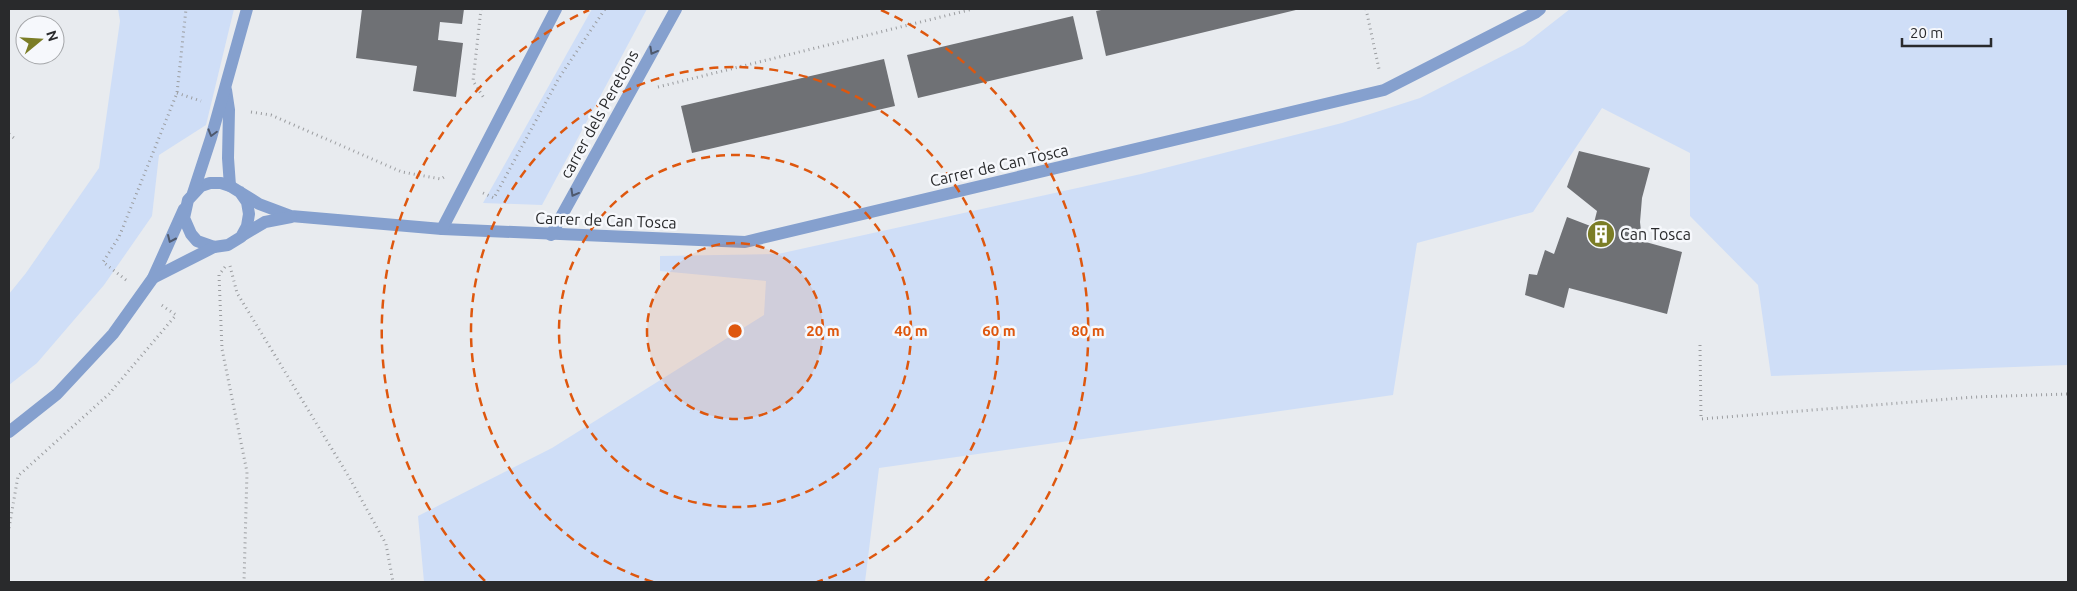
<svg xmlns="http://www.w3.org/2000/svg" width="2077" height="591" font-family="Ubuntu,sans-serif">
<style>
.green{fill:#cfdef7}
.building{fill:#6f7175}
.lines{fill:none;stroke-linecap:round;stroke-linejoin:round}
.path{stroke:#9b9da0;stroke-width:3;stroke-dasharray:1 4;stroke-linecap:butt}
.minor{stroke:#85a0ce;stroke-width:12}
.oneway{stroke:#4e596d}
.ring{fill:none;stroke:#de570e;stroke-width:2.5;stroke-dasharray:9 6}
.labels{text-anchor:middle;stroke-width:5;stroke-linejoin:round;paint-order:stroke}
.street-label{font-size:16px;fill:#292a2c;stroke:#f6f8fc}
.poi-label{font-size:16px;fill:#292a2c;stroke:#f6f8fc;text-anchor:start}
.centre{fill:#de570e;stroke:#f6f8fc;stroke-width:2.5}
.ring-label{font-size:15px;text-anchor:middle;font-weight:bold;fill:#de570e;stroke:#f6f8fc;stroke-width:5;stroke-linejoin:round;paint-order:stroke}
</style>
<rect width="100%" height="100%" fill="#e8ebef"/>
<g class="green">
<path d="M 118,9 L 234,9 L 206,125 L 159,155 L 152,216 L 104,285 L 37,363 L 9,385 L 9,294 L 26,273 L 99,168 L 120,21 Z"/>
<path d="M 592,9 L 647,9 L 542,205 L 483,203 Z"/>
<path d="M 1570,9 L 2068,9 L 2068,365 L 1771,376 L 1758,285 L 1690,216 L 1690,153 L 1602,108 L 1533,212 L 1417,243 L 1393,395 L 879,468 L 865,582 L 424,582 L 418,516 L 552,448 L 764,315 L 766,281 L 660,271 L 660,256 L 778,254 L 1141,174 L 1342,123 L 1420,98 L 1524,45 Z"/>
</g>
<g class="building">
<path d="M 362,9 L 464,9 L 462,24 L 440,22 L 438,40 L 463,43 L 456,97 L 413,91 L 417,66 L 356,58 Z"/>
<path d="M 1106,9 L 1300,9 L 1106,56 L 1096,11 Z"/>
<path d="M 1073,16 L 1083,59 L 918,98 L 907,55 Z"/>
<path d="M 884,59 L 895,106 L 692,153 L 681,106 Z"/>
<path d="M 1579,151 L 1650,168 L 1642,198 L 1640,222 L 1642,241 L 1682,252 L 1667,314 L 1569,288 L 1564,308 L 1525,295 L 1529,274 L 1537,275 L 1545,250 L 1554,254 L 1567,217 L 1593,227 L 1597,211 L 1567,187 Z"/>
</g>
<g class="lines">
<g class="path">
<path d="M 481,9 L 473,81 L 484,98"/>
<path d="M 1366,9 L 1379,69"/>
<path d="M 658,87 L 973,9"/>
<path d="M 177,93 L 201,101"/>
<path d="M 251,112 L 271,115 L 402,172 L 441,179 L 444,177"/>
<path d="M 9,134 L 14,138"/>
<path d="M 483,193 L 494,198 L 559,78 L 605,9"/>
<path d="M 230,266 L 237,293 L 349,477 L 386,544 L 393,582"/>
<path d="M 225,267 L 219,275 L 222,349 L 247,472 L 244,582"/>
<path d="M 126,280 L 103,262 L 119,237 L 177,93 L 186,9"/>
<path d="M 1700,345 L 1701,419 L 1974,397 L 2068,394"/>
<path d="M 9,528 L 18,476 L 109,394 L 176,315 L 160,304"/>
</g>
<g class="minor">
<path d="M 226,90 L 229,110 L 228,158 L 230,186"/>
<path d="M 240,192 L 247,202 L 249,214 L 247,226 L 241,237 L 228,245 L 214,247 L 197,241 L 191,234 L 184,218 L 188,200 L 201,186 L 210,183 L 221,183 L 230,186 L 259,204 L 291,216 L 442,229 L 745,242 L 1384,90 L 1535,13 L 1540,9"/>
<path d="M 193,193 L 211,138 L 247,9"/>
<path d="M 442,229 L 556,9"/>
<path d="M 243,235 L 265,222 L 291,217"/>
<path d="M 551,235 L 676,9"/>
<path d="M 153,278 L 214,247"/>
<path d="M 9,432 L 57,394 L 113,334 L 153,278 L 184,209"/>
</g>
</g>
<defs><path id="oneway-chevron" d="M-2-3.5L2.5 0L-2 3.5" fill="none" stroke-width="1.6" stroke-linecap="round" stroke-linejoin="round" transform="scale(1.25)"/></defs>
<g class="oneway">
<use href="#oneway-chevron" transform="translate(653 51) rotate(119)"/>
<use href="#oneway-chevron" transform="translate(212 133) rotate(106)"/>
<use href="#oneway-chevron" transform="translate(574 193) rotate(119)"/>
<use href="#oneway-chevron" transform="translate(171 239) rotate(114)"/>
</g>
<circle cx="735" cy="331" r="88" fill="#de570e" fill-opacity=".12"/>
<g class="ring">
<circle cx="735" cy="331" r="88"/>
<circle cx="735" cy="331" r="176"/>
<path d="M653 582A264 264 0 1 1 817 582"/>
<path d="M485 581A353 353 0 0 1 589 10M881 10A353 353 0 0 1 985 581"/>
</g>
<defs>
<symbol id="building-disc" viewBox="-11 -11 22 22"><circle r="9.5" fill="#7b7d26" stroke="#f6f8fc"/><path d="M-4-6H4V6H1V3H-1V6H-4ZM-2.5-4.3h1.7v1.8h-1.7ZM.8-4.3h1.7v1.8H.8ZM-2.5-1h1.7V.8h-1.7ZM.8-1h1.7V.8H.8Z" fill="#fff"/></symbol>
</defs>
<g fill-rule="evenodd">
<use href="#building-disc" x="1585" y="218" width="32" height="32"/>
</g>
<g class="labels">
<g class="street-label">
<text transform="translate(599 114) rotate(-61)" y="6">carrer dels Peretons</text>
<text transform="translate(999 165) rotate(-13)" y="6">Carrer de Can Tosca</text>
<text transform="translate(606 220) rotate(2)" y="6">Carrer de Can Tosca</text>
</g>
<g class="poi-label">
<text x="1620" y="240">Can Tosca</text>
</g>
</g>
<circle cx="735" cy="331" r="8" class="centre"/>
<g class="ring-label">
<text x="823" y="336">20 m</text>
<text x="911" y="336">40 m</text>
<text x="999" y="336">60 m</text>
<text x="1088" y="336">80 m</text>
</g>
<rect width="2077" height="591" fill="none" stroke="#292a2c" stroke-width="20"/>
<g transform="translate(40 40) rotate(72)"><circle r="24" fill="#f6f8fc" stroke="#a4a6a9"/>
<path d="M0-4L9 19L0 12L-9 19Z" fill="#7b7d26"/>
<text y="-8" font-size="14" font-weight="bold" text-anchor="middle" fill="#292a2c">N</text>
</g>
<path d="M1902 38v8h89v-8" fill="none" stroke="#292a2c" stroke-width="2.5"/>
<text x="1910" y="38" font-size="15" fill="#292a2c" stroke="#f6f8fc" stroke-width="4" paint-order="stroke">20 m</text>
</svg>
